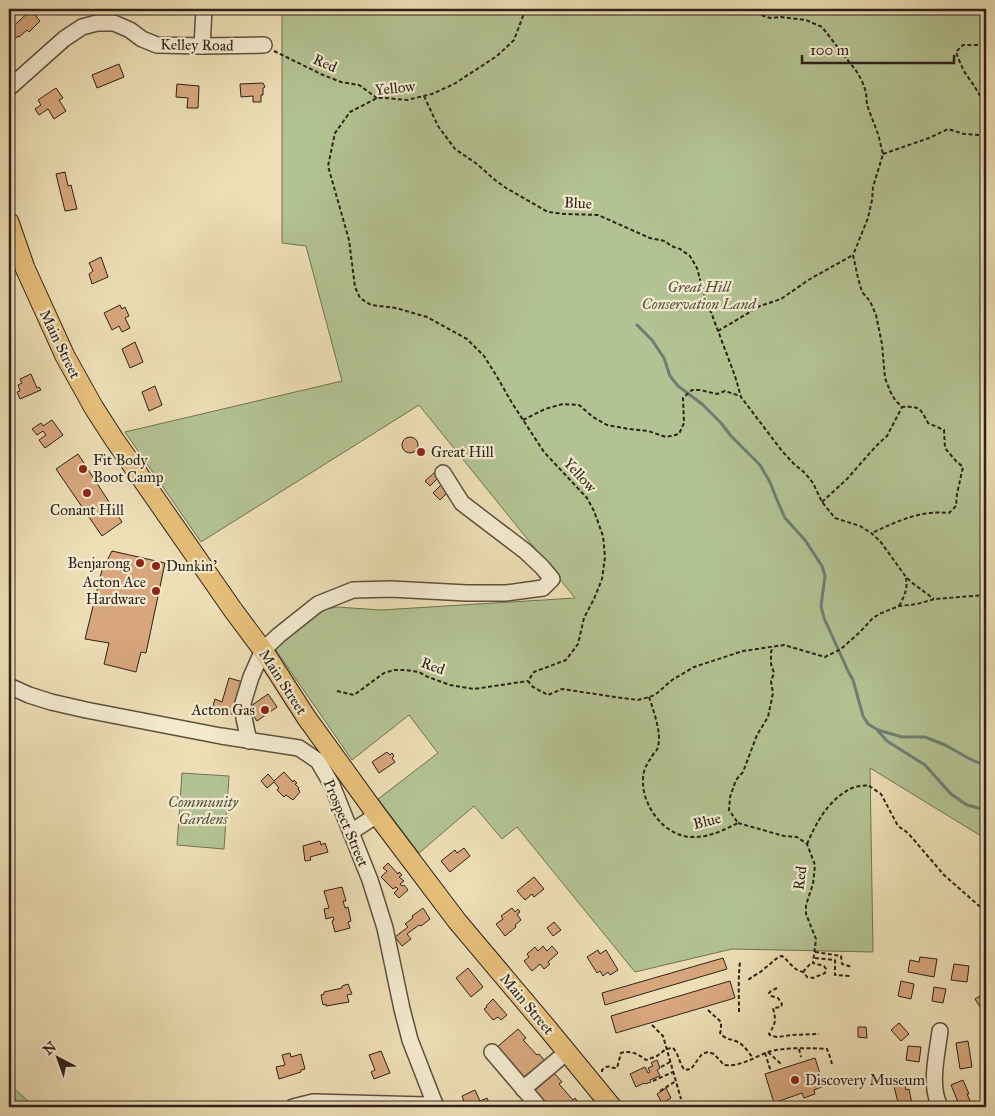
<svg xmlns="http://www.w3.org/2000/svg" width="995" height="1116" font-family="'IM FELL Great Primer',serif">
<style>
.green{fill:#b3c292;stroke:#707256}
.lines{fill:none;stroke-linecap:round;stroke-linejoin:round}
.stream{stroke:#6e7e74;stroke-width:3}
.building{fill:#d7a67d;stroke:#2d211a}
.minor-casing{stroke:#5d5041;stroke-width:18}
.major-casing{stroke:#2d211a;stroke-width:21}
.path{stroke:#2d211a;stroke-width:2;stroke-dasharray:4 2.5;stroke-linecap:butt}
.minor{stroke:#f3eacf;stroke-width:15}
.major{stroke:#e6bf7a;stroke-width:19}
.poi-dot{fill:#8f2418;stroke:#f3eacf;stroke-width:2}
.labels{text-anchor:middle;stroke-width:4.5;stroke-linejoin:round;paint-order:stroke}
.street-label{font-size:15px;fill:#2d211a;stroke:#f3eacf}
.park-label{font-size:15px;font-style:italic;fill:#55513e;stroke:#f3eacf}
.poi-label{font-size:15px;fill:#2d211a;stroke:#f3eacf;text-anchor:start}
</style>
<rect width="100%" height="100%" fill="#eddeb5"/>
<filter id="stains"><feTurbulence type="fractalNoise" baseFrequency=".004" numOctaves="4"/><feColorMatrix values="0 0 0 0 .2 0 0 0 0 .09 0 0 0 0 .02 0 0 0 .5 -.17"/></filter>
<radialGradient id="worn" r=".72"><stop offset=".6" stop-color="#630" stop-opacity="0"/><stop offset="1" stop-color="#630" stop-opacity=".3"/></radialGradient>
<g class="green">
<path d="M 282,9 L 986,9 L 986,839 L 870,768 L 873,952 L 732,949 L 635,972 L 517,827 L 502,839 L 474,806 L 419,853 L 378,799 L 438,753 L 409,715 L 352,760 L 273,646 L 312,616 L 327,609 L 337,607 L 381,610 L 575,598 L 419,405 L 201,542 L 125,432 L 342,381 L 306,246 L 282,243 Z"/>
<path d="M 182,773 L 229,776 L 224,849 L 177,845 Z"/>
<path d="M 9,1084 L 35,1107 L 9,1107 Z"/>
</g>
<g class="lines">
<g class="stream">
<path d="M 637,325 L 652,340 L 664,358 L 670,376 L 678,386 L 702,404 L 721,423 L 731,436 L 760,465 L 770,482 L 777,500 L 785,518 L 805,540 L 822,566 L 825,576 L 821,606 L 824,618 L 848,671 L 853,680 L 863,716 L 868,724 L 878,730 L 902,737 L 925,737 L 945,745 L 970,759 L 986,766"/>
<path d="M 878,731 L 887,741 L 925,765 L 951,794 L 967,805 L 986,810"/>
</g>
</g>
<g class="building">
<path d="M 166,9 L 180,9 L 180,13 L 166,14 Z"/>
<path d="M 31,10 L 40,21 L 29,32 L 27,30 L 19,37 L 18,36 L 9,44 L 9,30 Z"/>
<path d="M 119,64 L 124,77 L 97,88 L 92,75 Z"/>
<path d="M 263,83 L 265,87 L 263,88 L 263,95 L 261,95 L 261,102 L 253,102 L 253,96 L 241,97 L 240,84 Z"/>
<path d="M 177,84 L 199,86 L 198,108 L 187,108 L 188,98 L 176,97 Z"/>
<path d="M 56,88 L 63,98 L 59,100 L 66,111 L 54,119 L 48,109 L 39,115 L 35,109 L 41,105 L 38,100 Z"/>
<path d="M 65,172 L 68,186 L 71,185 L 77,209 L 65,211 L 56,174 Z"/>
<path d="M 101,257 L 108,277 L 92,284 L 89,274 L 93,271 L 89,263 Z"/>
<path d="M 120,305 L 122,309 L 125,307 L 129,316 L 125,318 L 130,328 L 122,332 L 119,326 L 112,330 L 104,313 Z"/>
<path d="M 135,342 L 143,362 L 130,368 L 122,349 Z"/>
<path d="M 31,374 L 37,388 L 39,387 L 41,390 L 20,399 L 17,392 L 20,391 L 18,385 L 22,383 L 20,379 Z"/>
<path d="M 155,386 L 162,405 L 149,411 L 142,392 Z"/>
<path d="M 52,420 L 63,435 L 45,448 L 39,440 L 46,435 L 43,431 L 37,435 L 32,429 L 41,423 L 43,426 Z"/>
<circle cx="410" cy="445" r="8"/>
<path d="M 78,454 L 122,522 L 102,536 L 56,469 Z"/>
<path d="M 434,473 L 439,477 L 430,486 L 425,481 Z"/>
<path d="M 442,484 L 449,491 L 440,500 L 433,493 Z"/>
<path d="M 112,551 L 165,563 L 146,653 L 141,652 L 136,672 L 104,664 L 109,643 L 85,639 L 102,570 Z"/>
<path d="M 229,678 L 243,682 L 235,715 L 212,709 L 215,699 L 222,702 Z"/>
<path d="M 268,694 L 277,707 L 257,721 L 248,708 Z"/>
<path d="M 387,752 L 390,755 L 392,753 L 394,756 L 392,758 L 395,762 L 379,773 L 372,762 Z"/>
<path d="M 284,772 L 293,782 L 294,780 L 297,783 L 295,784 L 299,788 L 298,789 L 300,792 L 293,800 L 286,795 L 284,797 L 277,790 L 279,788 L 274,782 L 267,788 L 261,781 L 268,774 L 274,781 Z"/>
<path d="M 320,841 L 321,845 L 325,843 L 328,852 L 310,857 L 311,860 L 305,861 L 303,846 Z"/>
<path d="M 464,848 L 470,856 L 450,872 L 441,861 L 455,850 L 457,853 Z"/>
<path d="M 388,863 L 398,874 L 399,872 L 402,875 L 399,877 L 404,881 L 400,884 L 402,886 L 404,885 L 408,890 L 399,898 L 394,893 L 398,889 L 396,887 L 393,889 L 381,877 L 387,871 L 383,868 Z"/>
<path d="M 534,877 L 544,889 L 534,897 L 532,894 L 525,900 L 517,891 Z"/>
<path d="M 342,887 L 346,901 L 343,901 L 345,908 L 348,907 L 351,921 L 348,922 L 350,928 L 335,932 L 332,921 L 334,920 L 333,917 L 326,919 L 324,909 L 329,908 L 324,891 Z"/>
<path d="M 423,908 L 430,919 L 421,926 L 419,925 L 407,934 L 411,939 L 402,946 L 395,937 L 408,927 L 405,924 L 413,918 L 412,916 Z"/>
<path d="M 512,908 L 515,912 L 518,909 L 520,912 L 517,914 L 521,920 L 515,925 L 516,927 L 505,936 L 496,924 L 503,919 L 501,916 Z"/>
<path d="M 554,922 L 561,930 L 553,936 L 547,928 Z"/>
<path d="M 543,946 L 547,951 L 552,946 L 558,953 L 548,962 L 550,964 L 544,969 L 540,964 L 532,971 L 524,961 L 529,957 L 527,954 L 535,947 L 538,951 Z"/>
<path d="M 598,950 L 600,954 L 606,950 L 618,970 L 610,975 L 608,972 L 603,976 L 600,971 L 597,973 L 587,957 Z"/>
<path d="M 920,957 L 937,959 L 934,977 L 908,972 L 910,960 L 919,962 Z"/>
<path d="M 723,958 L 727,969 L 605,1005 L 602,993 Z"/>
<path d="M 954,964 L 969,966 L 967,982 L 951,980 Z"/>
<path d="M 468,968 L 483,987 L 471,997 L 456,978 Z"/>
<path d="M 730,981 L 735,998 L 616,1033 L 611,1016 Z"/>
<path d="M 901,981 L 914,984 L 911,999 L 898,996 Z"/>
<path d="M 348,984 L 352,994 L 347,995 L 349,1002 L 326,1006 L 326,1004 L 323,1005 L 321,995 L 324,994 L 324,992 L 342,988 L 342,986 Z"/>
<path d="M 934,987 L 946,989 L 943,1003 L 932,1001 Z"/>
<path d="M 986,992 L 986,1012 L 984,1013 L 975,999 Z"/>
<path d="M 493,999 L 507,1015 L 501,1020 L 498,1017 L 493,1020 L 484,1009 L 487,1007 L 486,1006 Z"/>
<path d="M 899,1023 L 909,1034 L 901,1041 L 891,1030 Z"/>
<path d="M 858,1027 L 866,1027 L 867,1038 L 858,1037 Z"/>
<path d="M 518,1029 L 526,1038 L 523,1040 L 537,1055 L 539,1054 L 546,1062 L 524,1081 L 496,1048 Z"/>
<path d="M 968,1041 L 972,1067 L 960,1069 L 956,1043 Z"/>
<path d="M 908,1046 L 921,1047 L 919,1062 L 906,1060 Z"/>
<path d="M 381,1051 L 390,1073 L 374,1079 L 371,1072 L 375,1070 L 369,1055 Z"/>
<path d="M 290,1053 L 291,1057 L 301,1054 L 305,1069 L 301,1070 L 301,1072 L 279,1079 L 276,1067 L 285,1065 L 282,1055 Z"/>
<path d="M 815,1058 L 824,1086 L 814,1090 L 815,1094 L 804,1098 L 802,1093 L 774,1103 L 765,1074 Z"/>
<path d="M 657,1060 L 660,1068 L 657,1070 L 660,1076 L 650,1080 L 651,1082 L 645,1084 L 644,1083 L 636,1087 L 630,1074 L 645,1067 L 648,1073 L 650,1072 L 648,1068 L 653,1066 L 651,1063 Z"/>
<path d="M 554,1073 L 562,1082 L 559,1084 L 573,1100 L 575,1098 L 582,1107 L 544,1107 L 532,1093 Z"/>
<path d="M 904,1080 L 906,1090 L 909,1089 L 912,1104 L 899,1107 L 893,1082 Z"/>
<path d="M 963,1080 L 969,1094 L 967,1094 L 971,1103 L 960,1107 L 951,1085 Z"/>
<path d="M 666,1088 L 671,1098 L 662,1103 L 657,1094 Z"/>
<path d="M 475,1090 L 480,1101 L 487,1098 L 491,1107 L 466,1107 L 462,1096 Z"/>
</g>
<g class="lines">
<defs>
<g id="minor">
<path d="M 202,46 L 204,9"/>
<path d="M 9,88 L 64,39 L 82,27 L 97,23 L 114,23 L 130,30 L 142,39 L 157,45 L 202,46 L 264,45"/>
<path d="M 9,686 L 29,695 L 51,702 L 86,710 L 221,736 L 299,748 L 318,761 L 332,785 L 370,880 L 385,928 L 402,1009 L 410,1040 L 436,1107"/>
<path d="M 249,741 L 244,718 L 243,703 L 251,677 L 263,650 L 279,635 L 318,604 L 353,590 L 391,589 L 467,593 L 506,593 L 543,588 L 552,579 L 542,567 L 525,551 L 462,503 L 443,473"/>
<path d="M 351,832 L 377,815"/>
<path d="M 492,1052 L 539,1107"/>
<path d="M 523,1089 L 567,1052"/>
<path d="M 293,1107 L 313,1102 L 426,1105 L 434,1102"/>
<path d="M 940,1107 C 929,1085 937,1055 940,1031"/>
</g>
<path id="major" d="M 9,222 L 25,268 L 65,356 L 94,408 L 114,439 L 233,610 L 265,653 L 306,717 L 377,815 L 457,921 L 548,1029 L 612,1107"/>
</defs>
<use href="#minor" class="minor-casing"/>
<use href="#major" class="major-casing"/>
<g class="path">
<path d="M 525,9 L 523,16 L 514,40 L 497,56 L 454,84 L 432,94 L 407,100 L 385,98 L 377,98 L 350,112 L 335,133 L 328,166 L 349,240 L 355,287 L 360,298 L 371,305 L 396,308 L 427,317 L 467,339 L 484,356 L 496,375 L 512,403 L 544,452 L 587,498 L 594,511 L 603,536 L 605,557 L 602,579 L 594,599 L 584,618 L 578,644 L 566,660 L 534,672 L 528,681 L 533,687 L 548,695 L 562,689 L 615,697 L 638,700 L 649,697 L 655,695 L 672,680 L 694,667 L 743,651 L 784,645 L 825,657 L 841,649 L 860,632 L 872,619 L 879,614 L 899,606 L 917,604 L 935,599 L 986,595"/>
<path d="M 743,9 L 770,18 L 781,17 L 806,20 L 822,27 L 857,72 L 862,81 L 866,92 L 867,105 L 878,134 L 883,154 L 873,187 L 872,200 L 868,218 L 853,255 L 858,278 L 862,292 L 870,301 L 876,315 L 882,344 L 885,378 L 890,391 L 895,400 L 902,407 C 920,406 920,408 928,423 L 944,430 L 945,448 L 956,461 L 963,467 L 957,494 L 956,506 L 949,513 C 920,510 898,521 872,533"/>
<path d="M 274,51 L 323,75 L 341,82 L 359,85 L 377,98"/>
<path d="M 424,96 L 438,126 L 455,149 L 477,164 L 495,180 L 506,188 L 548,212 L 565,214 L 598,215 L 650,238 L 665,241 L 671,246 L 680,249 L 690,256 L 697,268 L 703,291 L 735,376 L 741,397 L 782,451 L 794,464 L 805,473 L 813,483 L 822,502 L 835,518 L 860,526 L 871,533 L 880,541 L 906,577 L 915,585 L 934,599"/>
<path d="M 883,154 L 929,138 L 948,129 L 964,134 L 981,135 C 983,127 985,119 984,111 C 983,95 972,84 964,71 C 961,65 958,58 956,52 L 963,45 L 986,45"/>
<path d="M 9,202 L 10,207"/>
<path d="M 718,331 L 760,306 L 781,299 L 810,279 L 853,255"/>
<path d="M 523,420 L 545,409 L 563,404 L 579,405 L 593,417 L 607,425 L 629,429 L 648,431 L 666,437 L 679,434 L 684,423 L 683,398 L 692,390 L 700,390 L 717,394 L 725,391 L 740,396"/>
<path d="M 822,502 L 847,479 L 876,446 L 887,436 L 902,407"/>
<path d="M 899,606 C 904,597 908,589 906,578"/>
<path d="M 337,691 L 354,695 L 384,673 L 394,670 L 405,670 L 419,672 L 428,677 L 450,685 L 474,689 L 528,681"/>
<path d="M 649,697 C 653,709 662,734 658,746 C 658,749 656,751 654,753 C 648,763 643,768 643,780 C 642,807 666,838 694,837 C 710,837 724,830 738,823 L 729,810 L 730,797 L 736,780 L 743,772 L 757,735 L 768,717 L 773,693 L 771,681 L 774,673 L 771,664 L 771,652 L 773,647"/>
<path d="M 738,823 L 784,836 L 797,837 L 807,844 L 815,865 L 813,884 L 806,905 L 806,914 L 816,939 L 813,963 L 824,966 L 826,969 L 825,973 L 813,978 L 807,977 L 803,972 C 793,970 790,962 782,956 C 775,958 771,964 765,968 C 760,973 753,976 748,980"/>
<path d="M 807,844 C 817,821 829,799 852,788 C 857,786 863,786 868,785 L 881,794 L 898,826 L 908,833 L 944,875 L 986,912"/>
<path d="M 815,952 L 841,956 L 842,964 L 852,967"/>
<path d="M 815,958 L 835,960 L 835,975 L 851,976"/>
<path d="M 803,972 L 811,963 L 813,963"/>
<path d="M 777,988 L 771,991 L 769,993 L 771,996 L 778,998 L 782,1004 L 781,1007 L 773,1008 C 776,1020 776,1023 769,1034 L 771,1036 L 778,1037 L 791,1035 L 819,1034"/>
<path d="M 708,1010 L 721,1022 L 721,1030 L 720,1033 C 727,1041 730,1038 738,1042 C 744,1045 749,1053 753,1058"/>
<path d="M 739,1012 C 739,995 738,979 740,962"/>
<path d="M 652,1025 L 663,1036 L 681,1099"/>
<path d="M 799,1049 L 801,1057"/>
<path d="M 768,1052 L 781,1064"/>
<path d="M 765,1053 L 771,1072"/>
<path d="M 661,1067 L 670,1062"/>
<path d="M 602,1072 L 602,1070 C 610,1063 609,1069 617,1068 L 621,1053 C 631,1050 638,1054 646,1060 L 657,1056 L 666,1049 L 673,1048 C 679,1054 679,1064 685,1070 L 691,1069 L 702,1054 L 708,1052 L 714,1054 L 724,1065 C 741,1067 754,1057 768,1052 C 783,1047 811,1048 827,1049 L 829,1054 L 832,1064"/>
<path d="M 653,1081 L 673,1072"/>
<path d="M 660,1091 L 676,1081"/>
</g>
<use href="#minor" class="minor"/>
<use href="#major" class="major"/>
</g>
<g class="poi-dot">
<circle cx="421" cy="452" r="5"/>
<circle cx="83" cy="469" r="5"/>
<circle cx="87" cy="493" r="5"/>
<circle cx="140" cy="563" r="5"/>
<circle cx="156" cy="566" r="5"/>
<circle cx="156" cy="591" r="5"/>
<circle cx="265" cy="710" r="5"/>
<circle cx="795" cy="1080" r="5"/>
</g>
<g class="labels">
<g class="street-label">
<text transform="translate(197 45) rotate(1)" y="5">Kelley Road</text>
<text transform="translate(325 63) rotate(24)" y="5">Red</text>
<text transform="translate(395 88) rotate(-6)" y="5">Yellow</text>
<text transform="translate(578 203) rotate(3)" y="5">Blue</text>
<text transform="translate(60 344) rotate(64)" y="5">Main Street</text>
<text transform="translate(580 475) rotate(48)" y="5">Yellow</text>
<text transform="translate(433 666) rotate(20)" y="5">Red</text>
<text transform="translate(283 682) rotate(57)" y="5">Main Street</text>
<text transform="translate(707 821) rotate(-14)" y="5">Blue</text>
<text transform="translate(346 823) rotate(67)" y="5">Prospect Street</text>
<text transform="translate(800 878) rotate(-82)" y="5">Red</text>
<text transform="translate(527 1004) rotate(50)" y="5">Main Street</text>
</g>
<g class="park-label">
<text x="699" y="292">Great Hill<tspan x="699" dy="17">Conservation Land</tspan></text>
<text x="203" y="807">Community<tspan x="203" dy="17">Gardens</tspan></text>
</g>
<g class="poi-label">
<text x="431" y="457">Great Hill</text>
<text x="93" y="465">Fit Body<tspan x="93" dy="17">Boot Camp</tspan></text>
<text x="87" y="515" text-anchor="middle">Conant Hill</text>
<text x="130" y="568" text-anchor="end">Benjarong</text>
<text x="166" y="571">Dunkin'</text>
<text x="146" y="587" text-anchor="end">Acton Ace<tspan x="146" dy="17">Hardware</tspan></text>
<text x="255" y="715" text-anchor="end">Acton Gas</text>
<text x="805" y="1085">Discovery Museum</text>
</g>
</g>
<rect width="995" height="1116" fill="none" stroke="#eddeb5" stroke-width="30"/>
<rect x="10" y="10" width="975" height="1096" fill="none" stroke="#2d211a" stroke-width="2.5"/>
<rect x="15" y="15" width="965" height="1086" fill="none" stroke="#2d211a"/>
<g transform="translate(58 1058) rotate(319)" stroke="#f3eacf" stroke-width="4" paint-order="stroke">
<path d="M0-4L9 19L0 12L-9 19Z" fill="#2d211a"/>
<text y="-8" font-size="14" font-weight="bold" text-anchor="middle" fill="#2d211a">N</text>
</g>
<path d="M802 55v8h152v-8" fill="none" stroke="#2d211a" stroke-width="2.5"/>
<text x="810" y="55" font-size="15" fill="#2d211a" stroke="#f3eacf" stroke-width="4" paint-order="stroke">100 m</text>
<rect width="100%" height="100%" filter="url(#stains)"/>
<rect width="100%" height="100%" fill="url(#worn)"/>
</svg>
